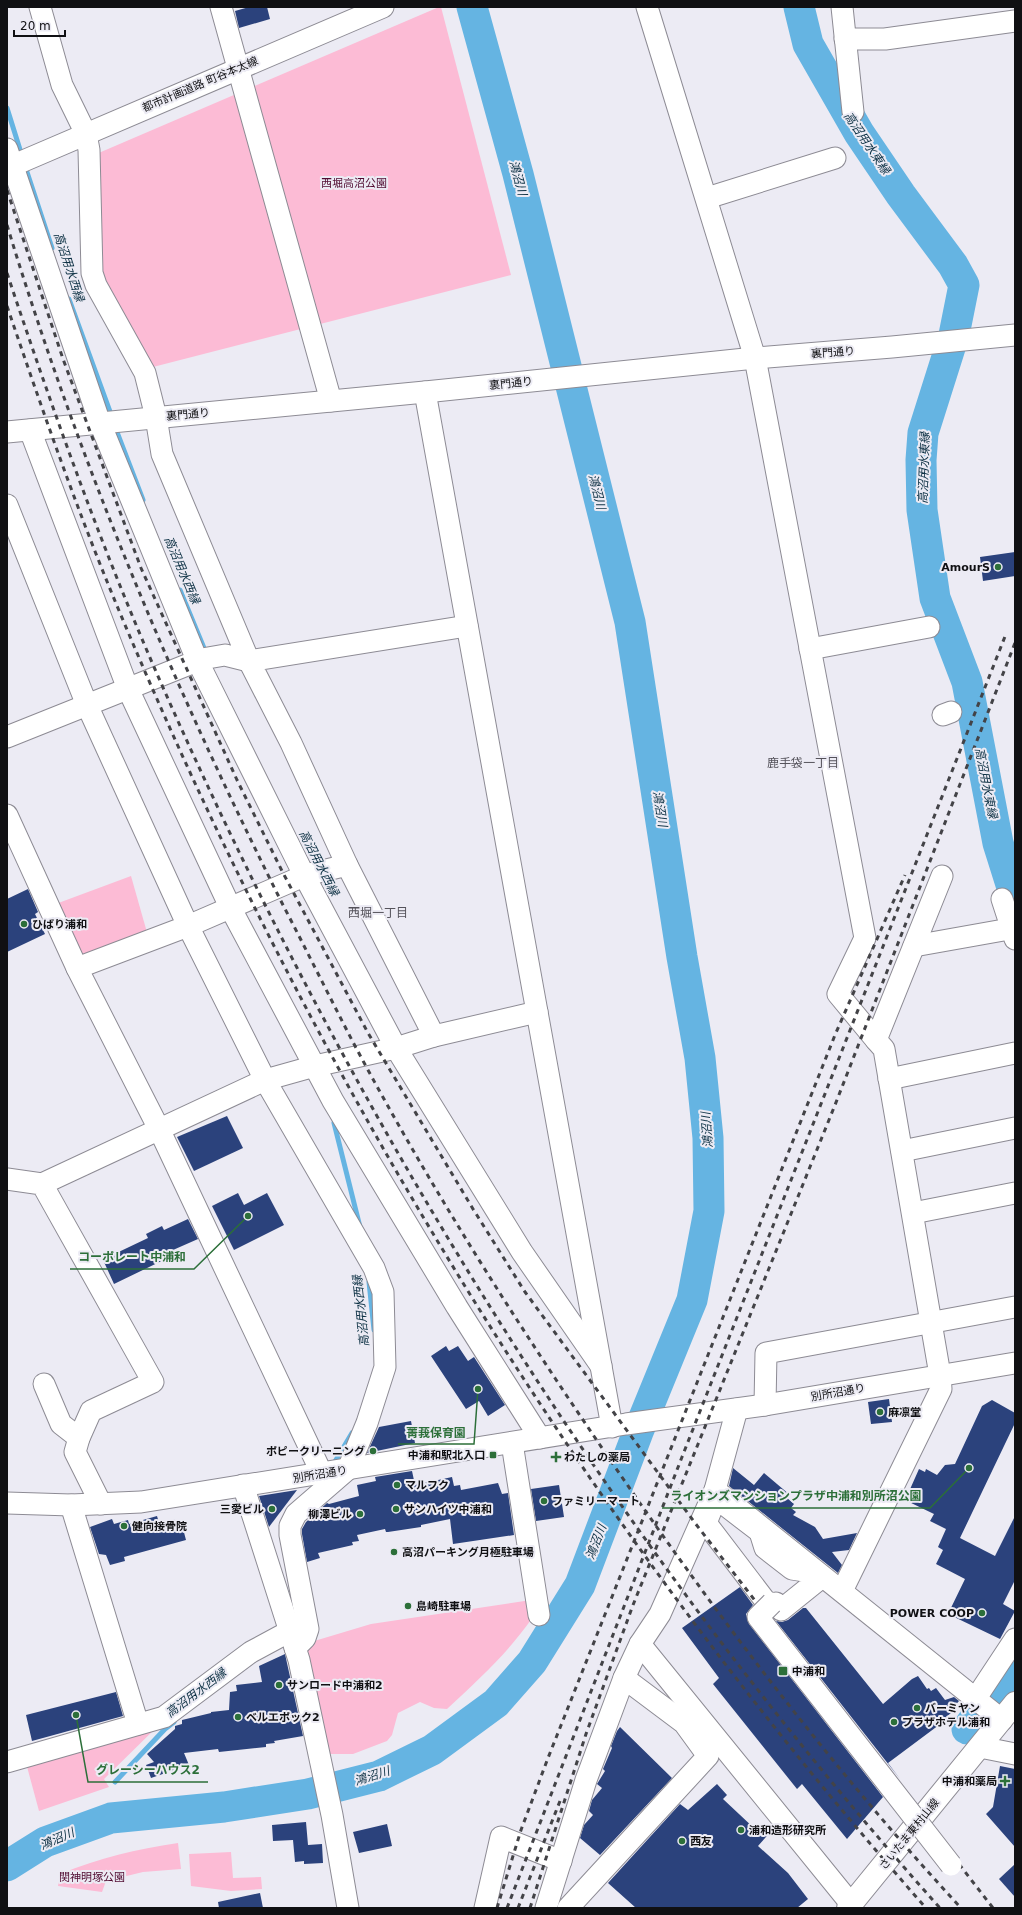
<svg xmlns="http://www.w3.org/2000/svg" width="1022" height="1915" font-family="'DejaVu Sans','Noto Sans JP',sans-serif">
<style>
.green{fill:#fcbbd5}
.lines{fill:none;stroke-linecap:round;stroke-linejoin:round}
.stream{stroke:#65b4e2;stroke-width:5}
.river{stroke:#65b4e2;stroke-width:31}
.building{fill:#2b427c}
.minor-casing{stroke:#8d8b94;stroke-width:23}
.major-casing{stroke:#8d8b94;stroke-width:24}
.minor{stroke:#fff;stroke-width:21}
.major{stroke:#fff;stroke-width:22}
.rail{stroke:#434347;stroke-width:3;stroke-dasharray:5 5;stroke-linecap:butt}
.minor-bridge-casing{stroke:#8d8b94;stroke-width:23;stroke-linecap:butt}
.minor-bridge{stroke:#fff;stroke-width:21}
.poi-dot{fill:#2c6f39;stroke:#ecebf4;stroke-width:1.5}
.labels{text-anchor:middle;stroke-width:4;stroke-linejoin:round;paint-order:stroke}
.street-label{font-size:11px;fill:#101013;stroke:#ecebf4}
.park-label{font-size:11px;fill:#500a30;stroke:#ecebf4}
.poi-label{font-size:11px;font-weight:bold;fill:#101013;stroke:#ecebf4;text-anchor:start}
.water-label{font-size:12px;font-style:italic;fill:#0d3144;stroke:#ecebf4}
.neighbourhood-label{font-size:12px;fill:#55535b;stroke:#ecebf4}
.leader{fill:none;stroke:#2c6f39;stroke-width:1.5}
.callout-dot{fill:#2c6f39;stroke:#ecebf4;stroke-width:1.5}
.callout-label{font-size:12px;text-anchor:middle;font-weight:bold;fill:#2c6f39;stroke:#ecebf4;stroke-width:4;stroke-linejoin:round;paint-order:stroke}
</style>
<rect width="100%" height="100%" fill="#ecebf4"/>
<g class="green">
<path d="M 439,7 L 441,7 L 511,275 L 153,367 L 101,283 L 94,155 Z"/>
<path d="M 131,876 L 148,936 L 77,968 L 53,905 Z"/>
<path d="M 531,1600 L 533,1617 C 507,1654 480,1678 447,1709 L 434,1708 L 420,1702 L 398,1713 L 392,1735 L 387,1741 L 353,1754 L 323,1754 L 301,1651 L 311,1642 L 371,1624 Z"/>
<path d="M 162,1722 L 104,1779 L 109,1787 L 39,1811 L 26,1763 Z"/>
<path d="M 178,1843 L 181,1869 L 143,1872 L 106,1881 L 102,1892 L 58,1886 L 60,1874 C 100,1858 136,1849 178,1843 Z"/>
<path d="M 231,1852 L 233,1878 L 261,1877 L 262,1889 L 231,1891 L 191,1886 L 189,1854 Z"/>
</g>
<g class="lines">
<g class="stream">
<path d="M 7,108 L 22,156"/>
<path d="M 25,166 L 52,248"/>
<path d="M 69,299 L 112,417"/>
<path d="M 115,427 L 143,500"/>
<path d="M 180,590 L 206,653"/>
<path d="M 334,1123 L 360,1227"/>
<path d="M 369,1282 L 374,1330"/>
<path d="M 333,1465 L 352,1433"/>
<path d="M 115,1782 L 165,1729 L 174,1722"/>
</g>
<g class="river">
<path d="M 799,7 L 808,44 L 859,133 L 901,195 L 953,265 L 964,285 L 954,335 L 923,433 L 921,460 L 922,510 L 935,598 L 967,682 L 998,843 L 1015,897"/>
<path d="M 967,1729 L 1015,1663"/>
<path d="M 7,1866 L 45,1842 L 111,1818 L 224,1807 L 308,1794 L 379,1776 L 432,1750 L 496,1703 L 532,1662 L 580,1585 L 638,1432 L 692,1300 L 709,1211 L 708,1138 L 700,1058 L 682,957 L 630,622 L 518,174 L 472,7"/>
</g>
</g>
<g class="building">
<path d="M 249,7 L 267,7 L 270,19 L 239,28 L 235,11 Z"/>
<path d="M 1015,552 L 1015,576 L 983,581 L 980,557 Z"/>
<path d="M 28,889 L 38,912 L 35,914 L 45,934 L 7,952 L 7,899 Z"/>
<path d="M 227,1116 L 243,1148 L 194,1171 L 177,1137 Z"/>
<path d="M 238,1193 L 244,1205 L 267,1193 L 284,1225 L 234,1250 L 212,1206 Z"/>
<path d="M 188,1219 L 198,1239 L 173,1250 L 176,1254 L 114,1284 L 104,1262 L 107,1260 L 106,1258 L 148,1238 L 146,1234 L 162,1226 L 164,1230 Z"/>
<path d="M 446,1346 L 449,1351 L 458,1346 L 468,1361 L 474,1357 L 505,1405 L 488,1416 L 479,1401 L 466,1409 L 431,1356 Z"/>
<path d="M 889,1399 L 892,1422 L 871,1424 L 868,1402 Z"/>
<path d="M 992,1400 L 1015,1413 L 1015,1423 L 960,1538 L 995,1556 L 1015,1516 L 1015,1580 L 1003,1604 L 1015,1611 L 1000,1639 L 948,1614 L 965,1579 L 936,1564 L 943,1550 L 938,1547 L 946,1529 L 930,1521 L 934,1514 L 907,1501 L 908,1498 L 907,1496 L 919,1469 L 925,1472 L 926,1469 L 937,1475 L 945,1465 L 955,1464 L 982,1406 Z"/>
<path d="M 411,1421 L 415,1443 L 367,1453 L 379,1427 Z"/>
<path d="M 733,1468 L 754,1485 L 764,1473 L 790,1495 L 787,1498 L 794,1504 L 791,1508 L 796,1512 L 793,1515 L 815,1527 L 823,1539 L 857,1533 L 849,1550 L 832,1552 L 842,1565 L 838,1573 L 729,1486 Z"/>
<path d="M 412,1471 L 415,1485 L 452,1477 L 454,1486 L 460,1485 L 461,1490 L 498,1483 L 502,1494 L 508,1493 L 514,1535 L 453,1544 L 450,1519 L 421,1525 L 421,1527 L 388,1532 L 386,1532 L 385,1529 L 357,1535 L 359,1541 L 352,1542 L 353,1545 L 318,1553 L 320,1558 L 307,1562 L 302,1534 L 302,1529 L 306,1522 L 327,1503 L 329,1504 L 359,1496 L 357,1485 L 376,1481 L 375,1477 Z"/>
<path d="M 559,1485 L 564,1517 L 536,1521 L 531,1489 Z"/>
<path d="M 297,1490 L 269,1527 L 259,1496 Z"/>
<path d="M 157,1516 L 159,1523 L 174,1519 L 175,1522 L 181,1521 L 186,1540 L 124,1557 L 125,1561 L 110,1565 L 106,1555 L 99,1554 L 90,1527 L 112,1519 L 114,1524 L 128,1520 L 129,1524 Z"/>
<path d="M 740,1587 L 753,1605 L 746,1614 L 749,1624 L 883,1797 L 847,1839 L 802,1784 L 797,1789 L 713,1684 L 719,1678 L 682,1628 Z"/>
<path d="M 803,1608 L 806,1608 L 883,1704 L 912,1679 L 918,1676 L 927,1689 L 929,1688 L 931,1691 L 936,1688 L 945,1700 L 954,1697 L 959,1701 L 950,1711 L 951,1713 L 946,1717 L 947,1719 L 888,1763 L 900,1779 L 776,1621 L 782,1622 L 788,1620 Z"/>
<path d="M 285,1654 L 303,1736 L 274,1741 L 275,1743 L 266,1744 L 266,1747 L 219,1752 L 218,1749 L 184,1753 L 189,1765 L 151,1778 L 146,1765 L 154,1762 L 147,1754 L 175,1729 L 175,1726 L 182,1724 L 182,1720 L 211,1713 L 211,1712 L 229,1710 L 230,1692 L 237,1691 L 236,1685 L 262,1682 L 259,1666 Z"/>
<path d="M 116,1692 L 123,1716 L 32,1741 L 26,1715 Z"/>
<path d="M 620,1727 L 672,1778 L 600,1855 L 580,1838 L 584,1825 L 593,1815 L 589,1811 L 592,1800 L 602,1788 L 597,1784 L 605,1771 L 603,1769 L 612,1748 L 611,1746 L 617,1731 Z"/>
<path d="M 1000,1766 L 1015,1769 L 1015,1847 L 986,1814 L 993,1807 Z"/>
<path d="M 717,1784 L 727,1795 L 723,1799 L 755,1829 L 772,1830 L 758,1846 L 788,1873 L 808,1899 L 797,1908 L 636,1908 L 608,1883 L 680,1804 L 688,1810 Z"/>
<path d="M 306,1822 L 308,1845 L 322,1844 L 323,1863 L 304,1864 L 304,1861 L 295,1862 L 293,1840 L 273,1841 L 272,1825 Z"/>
<path d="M 387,1824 L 392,1846 L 359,1853 L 353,1832 Z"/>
<path d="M 1015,1864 L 1015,1897 L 999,1879 Z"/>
<path d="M 260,1893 L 263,1908 L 219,1908 L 218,1902 Z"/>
</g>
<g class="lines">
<defs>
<g id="minor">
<path d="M 221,7 L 331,401"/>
<path d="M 647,7 L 755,358 L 865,938 L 838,994 L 876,1040"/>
<path d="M 842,7 L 853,112"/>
<path d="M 845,39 L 885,39 L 1015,21"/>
<path d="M 7,149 L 100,423 L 197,660 L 304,875 L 396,1048 L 522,1252 L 601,1366"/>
<path d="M 7,168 L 383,7"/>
<path d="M 707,198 L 835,158"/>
<path d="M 425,392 L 612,1427"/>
<path d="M 30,430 L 128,689 L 231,909 L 333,1101 L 457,1307 L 540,1438"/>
<path d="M 7,432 L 425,392 L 755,358 L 892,347 L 1015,335"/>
<path d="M 7,505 L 87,705 L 188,926 L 265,1080 L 374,1268 L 383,1292 L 385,1367 L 367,1423 L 348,1469 L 296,1514 L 290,1526 L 290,1535 L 308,1629 L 305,1638 L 295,1648"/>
<path d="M 467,626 L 249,661 L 291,743 L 347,865 L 434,1036 L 537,1012"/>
<path d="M 810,649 L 929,627"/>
<path d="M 943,715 L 951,712"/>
<path d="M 7,737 L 202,659 L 225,655 L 249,661 L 162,454 L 156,417 L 145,373 L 96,285 L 92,273 L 89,150 L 86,134 L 62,85 L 40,7"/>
<path d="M 7,815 L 77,968 L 159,1129 L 322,1474"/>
<path d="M 1002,899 L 1015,939"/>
<path d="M 914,946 L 1015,928"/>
<path d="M 77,968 L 188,926 L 306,875 L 347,865"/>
<path d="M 889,1079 L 1015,1053"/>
<path d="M 902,1151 L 1015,1128"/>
<path d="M 7,1179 L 42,1184 L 153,1382 L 91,1411 L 79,1438 L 75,1452 L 101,1504"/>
<path d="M 42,1184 L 265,1080 L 315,1066 L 396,1048 L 434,1036"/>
<path d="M 913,1213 L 1015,1193"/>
<path d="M 44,1384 L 61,1424 L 79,1438"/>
<path d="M 765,1405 L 766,1353 L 1015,1307"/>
<path d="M 512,1443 L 539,1615"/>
<path d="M 243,1485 L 299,1660 L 332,1815 L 348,1908"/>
<path d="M 715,1490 L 1002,1720"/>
<path d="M 721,1502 L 760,1532 L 765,1548 L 792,1569 L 805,1571 L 817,1581 L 781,1610 L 776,1603 L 770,1607 L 706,1523 L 714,1503 Z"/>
<path d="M 7,1503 L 71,1505 L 141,1502 L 626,1424 L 765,1405 L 1015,1363"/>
<path d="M 71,1505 L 138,1724"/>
<path d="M 842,1591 L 941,1389 L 940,1375 L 884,1049 L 876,1040 L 942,876"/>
<path d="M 640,1644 L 851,1904"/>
<path d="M 976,1698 L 1015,1639"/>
<path d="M 980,1747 L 1015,1754"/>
<path d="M 7,1762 L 164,1717 L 251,1652 L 290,1631"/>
<path d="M 485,1908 L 501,1837 L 561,1861"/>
<path d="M 546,1908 L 586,1780 L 624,1678 L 640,1644 L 660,1614 L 715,1490 L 737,1409"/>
<path d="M 568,1908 L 708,1756 L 684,1723 L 624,1678"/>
</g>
<path id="major" d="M 848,1908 L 1015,1703"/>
</defs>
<use href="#minor" class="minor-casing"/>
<use href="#major" class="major-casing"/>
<use href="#minor" class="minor"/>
<use href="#major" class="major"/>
<g class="rail">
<path d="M 7,190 L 63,359 L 141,568 L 237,780 L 282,871 L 368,1033 L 473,1209 L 525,1292 L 695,1523 L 993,1908"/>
<path d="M 7,225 C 78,459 173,686 283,905 C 307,951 330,998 354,1044 C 428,1183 512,1316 600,1445 C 710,1607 828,1764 961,1908"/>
<path d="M 7,273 C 54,414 104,555 165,692 C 360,1133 618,1548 940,1908"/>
<path d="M 7,306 C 42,409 78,513 120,613 C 319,1088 585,1522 926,1908"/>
<path d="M 497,1908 L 521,1830 L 548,1758 L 835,1035 L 905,875"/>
<path d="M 507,1908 L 682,1457 L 1006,634"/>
<path d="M 518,1908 L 560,1801"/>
<path d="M 530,1908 L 586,1734 L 633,1605 L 835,1105 L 1015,643"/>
</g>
<defs>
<path id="minor-bridge" d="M 772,1603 L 758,1617 L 951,1865"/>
</defs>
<use href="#minor-bridge" class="minor-bridge-casing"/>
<use href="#minor-bridge" class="minor-bridge"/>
</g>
<g class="poi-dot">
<circle cx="998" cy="567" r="4"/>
<circle cx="24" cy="924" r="4"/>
<circle cx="880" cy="1412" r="4"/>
<circle cx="373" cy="1451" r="4"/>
<rect x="489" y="1451" width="8" height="8" rx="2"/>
<path d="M554 1451h4v4h4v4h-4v4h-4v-4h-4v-4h4z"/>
<circle cx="397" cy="1485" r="4"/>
<circle cx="544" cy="1501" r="4"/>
<circle cx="272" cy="1509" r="4"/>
<circle cx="396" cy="1509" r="4"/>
<circle cx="360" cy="1514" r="4"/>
<circle cx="124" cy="1526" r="4"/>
<circle cx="394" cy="1552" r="4"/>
<circle cx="408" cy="1606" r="4"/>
<circle cx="982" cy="1613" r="4"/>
<rect x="778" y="1666" width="10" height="10" rx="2"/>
<circle cx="279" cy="1685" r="4"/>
<circle cx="917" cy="1708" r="4"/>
<circle cx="238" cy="1717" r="4"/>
<circle cx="894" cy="1722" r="4"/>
<path d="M1003 1775h4v4h4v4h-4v4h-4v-4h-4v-4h4z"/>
<circle cx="741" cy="1830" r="4"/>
<circle cx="682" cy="1841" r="4"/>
</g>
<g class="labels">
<g class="street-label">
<text transform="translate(200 84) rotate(-23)" y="4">都市計画道路 町谷本太線</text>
<text transform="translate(833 352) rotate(-4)" y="4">裏門通り</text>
<text transform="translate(511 383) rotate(-6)" y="4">裏門通り</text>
<text transform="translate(188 414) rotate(-5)" y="4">裏門通り</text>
<text transform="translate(838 1392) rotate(-10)" y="4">別所沼通り</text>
<text transform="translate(320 1474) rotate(-9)" y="4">別所沼通り</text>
<text transform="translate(909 1834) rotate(-51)" y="4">さいたま東村山線</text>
</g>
<g class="park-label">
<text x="354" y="187">西堀高沼公園</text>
<text x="92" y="1881">関神明塚公園</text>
</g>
<g class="poi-label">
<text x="990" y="571" text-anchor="end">AmourS</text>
<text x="32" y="928">ひばり浦和</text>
<text x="888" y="1416">麻凛堂</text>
<text x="365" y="1455" text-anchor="end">ポピークリーニング</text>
<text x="485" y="1459" text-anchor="end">中浦和駅北入口</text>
<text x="564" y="1461">わたしの薬局</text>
<text x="405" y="1489">マルフク</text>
<text x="552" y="1505">ファミリーマート</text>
<text x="264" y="1513" text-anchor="end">三愛ビル</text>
<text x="404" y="1513">サンハイツ中浦和</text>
<text x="352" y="1518" text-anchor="end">柳澤ビル</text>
<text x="132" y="1530">健向接骨院</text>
<text x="402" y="1556">高沼パーキング月極駐車場</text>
<text x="416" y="1610">島崎駐車場</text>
<text x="974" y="1617" text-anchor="end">POWER COOP</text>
<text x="792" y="1675">中浦和</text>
<text x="287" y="1689">サンロード中浦和2</text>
<text x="925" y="1712">バーミヤン</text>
<text x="246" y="1721">ベルエポック2</text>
<text x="902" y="1726">プラザホテル浦和</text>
<text x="997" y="1785" text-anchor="end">中浦和薬局</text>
<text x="749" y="1834">浦和造形研究所</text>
<text x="690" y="1845">西友</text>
</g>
<g class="water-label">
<text transform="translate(867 143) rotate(56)" y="4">高沼用水東縁</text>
<text transform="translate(518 178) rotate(75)" y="4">鴻沼川</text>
<text transform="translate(69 267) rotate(72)" y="4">高沼用水西縁</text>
<text transform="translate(924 468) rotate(-88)" y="4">高沼用水東縁</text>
<text transform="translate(597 492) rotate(76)" y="4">鴻沼川</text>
<text transform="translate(182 570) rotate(67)" y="4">高沼用水西縁</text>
<text transform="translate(986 783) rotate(79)" y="4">高沼用水東縁</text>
<text transform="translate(660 809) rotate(81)" y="4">鴻沼川</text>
<text transform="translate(319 863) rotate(63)" y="4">高沼用水西縁</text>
<text transform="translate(707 1130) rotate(-94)" y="4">鴻沼川</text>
<text transform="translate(361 1311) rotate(-96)" y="4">高沼用水西縁</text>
<text transform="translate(596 1542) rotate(-69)" y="4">鴻沼川</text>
<text transform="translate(196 1693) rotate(-37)" y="4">高沼用水西縁</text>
<text transform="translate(372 1776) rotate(-18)" y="4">鴻沼川</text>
<text transform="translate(57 1839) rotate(-23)" y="4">鴻沼川</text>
</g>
<g class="neighbourhood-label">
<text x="803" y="767">鹿手袋一丁目</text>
<text x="378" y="917">西堀一丁目</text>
</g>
</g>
<path class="leader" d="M248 1216L194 1269H70M478 1389L474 1444H398M969 1468L930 1508H662M76 1715L88 1782H208"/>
<g class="callout-dot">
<circle cx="248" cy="1216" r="4"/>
<circle cx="478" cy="1389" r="4"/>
<circle cx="969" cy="1468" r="4"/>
<circle cx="76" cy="1715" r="4"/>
</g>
<g class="callout-label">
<text x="132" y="1261">コーポレート中浦和</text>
<text x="436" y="1437">菁莪保育園</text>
<text x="796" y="1500">ライオンズマンションプラザ中浦和別所沼公園</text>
<text x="148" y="1774">グレーシーハウス2</text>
</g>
<rect width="1022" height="1915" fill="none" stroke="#101013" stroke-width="16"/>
<path d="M14 30v6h51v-6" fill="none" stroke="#101013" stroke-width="2"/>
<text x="20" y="30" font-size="12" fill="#101013" stroke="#ecebf4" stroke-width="3" paint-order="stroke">20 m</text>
</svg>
